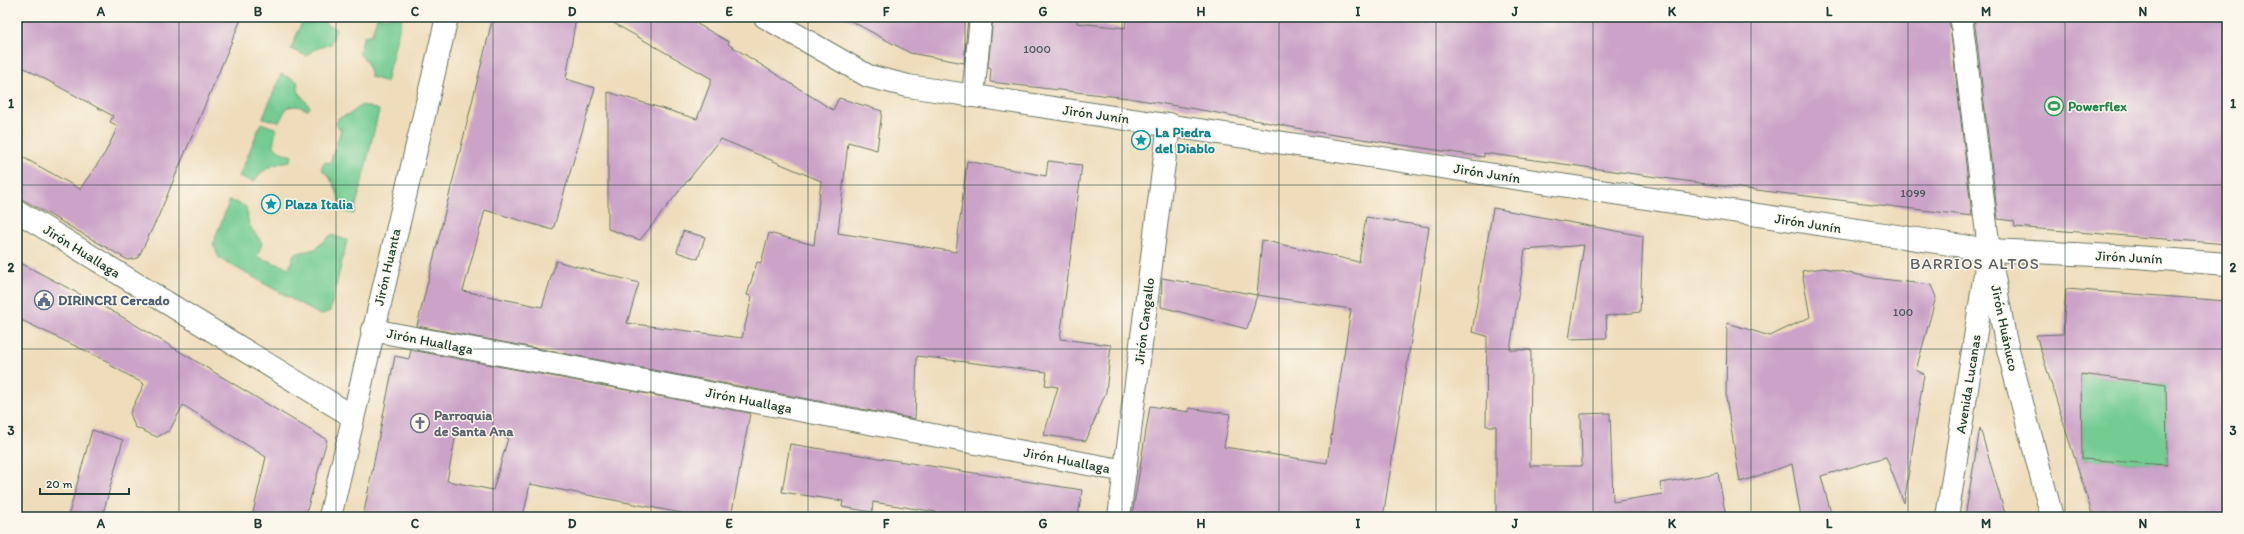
<svg xmlns="http://www.w3.org/2000/svg" width="2244" height="534" font-family="Itim,sans-serif">
<style>
.green{fill:#74cc93;stroke:#4a8464}
.building{fill:#cba3c8;fill-rule:evenodd}
.lines{fill:none;stroke-linecap:round;stroke-linejoin:round}
.minor-casing{stroke:#677563;stroke-width:24}
.tertiary-casing{stroke:#677563;stroke-width:24}
.minor{stroke:#fff;stroke-width:22}
.tertiary{stroke:#fff;stroke-width:22}
.grid{fill:none;stroke:#1f3d34;stroke-width:1;stroke-opacity:0.55}
.labels{text-anchor:middle;stroke-width:3;stroke-linejoin:round;paint-order:stroke}
.number-label{font-size:12px;fill:#4a5659}
.leisure-label{font-size:14px;font-weight:bold;fill:#27864d;stroke:#fbf7ec;text-anchor:start}
.street-label{font-size:14px;fill:#1f3d34;stroke:#fbf7ec}
.culture-label{font-size:14px;font-weight:bold;fill:#0d838f;stroke:#fbf7ec;text-anchor:start}
.service-label{font-size:14px;font-weight:bold;fill:#4e5e75;stroke:#fbf7ec;text-anchor:start}
.worship-label{font-size:14px;font-weight:bold;fill:#5b616d;stroke:#fbf7ec;text-anchor:start}
.quarter-label{font-size:16px;letter-spacing:1px;fill:#5b6168;stroke:#fbf7ec}
.neatline{fill:none;stroke:#1f3d34;stroke-width:1.5}
.grid-label{font-size:13px;text-anchor:middle;font-weight:bold;fill:#1f3d34}
</style>
<rect width="100%" height="100%" fill="#fbf7ec"/>
<filter id="ink" filterUnits="userSpaceOnUse"><feTurbulence type="fractalNoise" baseFrequency=".025" numOctaves="2"/><feDisplacementMap in="SourceGraphic" scale="8" xChannelSelector="R" yChannelSelector="G"/><feConvolveMatrix kernelMatrix="1 2 1 2 8 2 1 2 1" color-interpolation-filters="sRGB"/></filter>
<filter id="wash" filterUnits="userSpaceOnUse"><feTurbulence type="fractalNoise" baseFrequency=".012" numOctaves="4" result="noise"/><feDisplacementMap in="SourceGraphic" scale="16" xChannelSelector="R" yChannelSelector="G"/><feGaussianBlur stdDeviation="0.9" result="paint"/><feColorMatrix in="noise" values="0 0 0 0 0 0 0 0 0 0 0 0 0 0 0 0 0 1.4 0 .05"/><feComposite in="paint" operator="in"/></filter>
<g filter="url(#wash)">
<rect width="100%" height="100%" fill="#eedcba"/>
<g class="green">
<path d="M 304,17 L 323,17 L 322,19 L 326,24 L 336,29 L 331,44 L 313,50 L 307,56 L 291,49 Z"/>
<path d="M 377,17 L 402,17 L 386,82 L 371,77 L 367,62 L 359,53 L 364,36 L 372,34 Z"/>
<path d="M 281,74 L 297,81 L 299,93 L 310,107 L 308,110 L 298,106 L 287,107 L 279,122 L 263,118 Z"/>
<path d="M 362,105 L 379,110 L 354,214 L 341,211 C 339,194 335,181 321,169 L 324,162 L 330,163 L 341,130 L 336,125 L 338,118 L 350,114 Z"/>
<path d="M 261,123 L 277,129 C 270,149 273,149 292,156 L 290,161 C 277,163 260,169 254,182 L 239,177 Z"/>
<path d="M 230,200 L 246,207 L 249,225 L 262,243 L 257,257 L 289,268 L 294,254 L 315,249 L 331,235 L 347,240 L 330,311 L 320,315 L 219,258 L 213,243 Z"/>
<path d="M 2081,374 L 2166,385 L 2167,465 L 2082,459 Z"/>
</g>
<g id="blocks">
<g class="building">
<path d="M 17,17 L 242,17 L 158,217 L 138,258 L 128,260 L 17,196 L 17,154 L 80,189 L 105,153 L 118,126 L 110,122 L 113,116 L 17,64 Z"/>
<path d="M 493,17 L 576,17 L 566,79 L 595,88 L 553,230 L 485,210 L 463,291 L 542,307 L 556,261 L 639,283 L 627,323 L 742,338 L 752,297 L 747,295 L 757,262 L 761,263 L 769,233 L 814,245 L 821,181 L 721,139 L 640,240 L 608,229 L 608,92 L 697,119 L 712,79 L 603,17 L 685,17 L 729,42 L 728,44 L 833,110 L 839,98 L 882,111 L 877,150 L 848,142 L 838,233 L 956,252 L 967,161 L 1046,176 L 1048,161 L 1082,165 L 1060,339 L 1111,345 L 1106,392 L 1086,441 L 1044,435 L 1058,387 L 1045,385 L 1047,372 L 917,356 L 915,419 L 417,326 Z"/>
<path d="M 844,17 L 968,17 L 964,63 L 910,53 Z"/>
<path d="M 993,17 L 1077,17 L 1077,23 L 1125,28 L 1126,17 L 1949,17 L 1972,216 L 1714,185 L 1484,153 L 1484,157 L 1328,134 L 1207,111 L 1128,98 L 990,82 L 991,68 L 988,67 Z"/>
<path d="M 1974,17 L 2227,17 L 2227,244 L 2015,227 L 2014,221 L 1998,219 Z"/>
<path d="M 1493,208 L 1643,236 L 1640,312 L 1606,316 L 1607,338 L 1569,339 L 1584,245 L 1525,250 L 1510,350 L 1531,350 L 1530,466 L 1582,466 L 1581,414 L 1610,413 L 1613,502 L 1662,494 L 1660,483 L 1718,473 L 1726,517 L 1496,517 L 1496,426 L 1486,426 L 1487,336 L 1472,332 Z"/>
<path d="M 1366,217 L 1429,227 L 1383,517 L 1132,517 L 1150,406 L 1189,412 L 1189,408 L 1230,414 L 1224,447 L 1327,463 L 1351,309 L 1257,295 L 1262,240 L 1359,262 Z"/>
<path d="M 683,231 L 705,237 L 698,259 L 677,252 Z"/>
<path d="M 17,261 L 119,315 L 327,440 L 305,517 L 252,517 L 266,457 L 183,405 L 170,430 L 157,437 L 135,427 L 130,413 L 144,384 L 110,365 L 111,363 L 17,318 Z"/>
<path d="M 1824,268 L 1874,278 L 1931,285 L 1936,297 L 1916,370 L 1924,374 L 1904,503 L 1886,457 L 1821,476 L 1832,517 L 1801,517 L 1792,464 L 1740,482 L 1726,398 L 1727,323 L 1770,336 L 1810,317 L 1802,271 Z"/>
<path d="M 1162,278 L 1257,295 L 1247,329 L 1161,307 Z"/>
<path d="M 2066,289 L 2227,301 L 2227,517 L 2093,517 L 2036,335 L 2063,334 ZM 2081,374 L 2166,385 L 2167,465 L 2082,459 Z"/>
<path d="M 411,350 L 750,413 L 731,517 L 702,517 L 530,484 L 523,517 L 363,517 L 395,356 L 409,359 ZM 457,429 L 508,438 L 493,490 L 447,481 Z"/>
<path d="M 1980,428 L 2006,517 L 1965,517 Z"/>
<path d="M 92,430 L 123,440 L 102,517 L 68,517 Z"/>
<path d="M 790,444 L 1082,490 L 1078,517 L 935,517 L 936,512 L 873,502 L 872,512 L 842,507 L 843,501 L 782,492 Z"/>
</g>
</g>
</g>
<g filter="url(#ink)">
<use href="#blocks" fill-opacity="0" stroke="#677563" stroke-width="1"/>
<g class="lines">
<defs>
<g id="minor">
<path d="M 973,96 L 981,17"/>
<path d="M 17,211 L 352,416"/>
<path d="M 372,330 L 1125,471"/>
</g>
<g id="tertiary">
<path d="M 765,17 L 868,76 L 908,86 L 1989,250 L 2136,257 L 2227,264"/>
<path d="M 1961,17 L 1989,250 L 2005,338 L 2052,517"/>
<path d="M 330,517 L 447,17"/>
<path d="M 1119,517 L 1169,124"/>
<path d="M 1947,517 L 1986,267"/>
</g>
</defs>
<use href="#minor" class="minor-casing"/>
<use href="#tertiary" class="tertiary-casing"/>
<use href="#minor" class="minor"/>
<use href="#tertiary" class="tertiary"/>
</g>
</g>
<path class="grid" d="M 179,17 L 179,517M 336,17 L 336,517M 493,17 L 493,517M 651,17 L 651,517M 808,17 L 808,517M 965,17 L 965,517M 1122,17 L 1122,517M 1279,17 L 1279,517M 1436,17 L 1436,517M 1593,17 L 1593,517M 1751,17 L 1751,517M 1908,17 L 1908,517M 2065,17 L 2065,517M 17,185 L 2227,185M 17,349 L 2227,349"/>
<defs>
<symbol id="stadium-ring" viewBox="-11 -11 22 22"><circle r="9.5" fill="#fbf7ec" stroke="#2e9e5b" stroke-width="1.5"/><path d="M0-5a6.5 5 0 1 0 0 10a6.5 5 0 1 0 0-10ZM-3.5-1.8h7v3.6h-7Z" fill="#2e9e5b"/></symbol>
<symbol id="sight-ring" viewBox="-11 -11 22 22"><circle r="9.5" fill="#fbf7ec" stroke="#0f9aa8" stroke-width="1.5"/><path d="M0-6L1.8-2.2L6-1.7L2.9 1.2L3.7 5.4L0 3.3L-3.7 5.4L-2.9 1.2L-6-1.7L-1.8-2.2Z" fill="#0f9aa8"/></symbol>
<symbol id="civic-ring" viewBox="-11 -11 22 22"><circle r="9.5" fill="#fbf7ec" stroke="#5c6f8a" stroke-width="1.5"/><path d="M-.6-6.5H3V-4.5H.6V-3L4-1V1h2V6H-6V1h2V-1L-.6-3ZM-1.2 2.5V6h2.4V2.5Z" fill="#5c6f8a"/></symbol>
<symbol id="church-ring" viewBox="-11 -11 22 22"><circle r="9.5" fill="#fbf7ec" stroke="#6b7280" stroke-width="1.5"/><path d="M-1.2-6h2.4v3.5h3.3v2.4h-3.3V6h-2.4V-.1h-3.3v-2.4h3.3Z" fill="#6b7280"/></symbol>
</defs>
<g fill-rule="evenodd">
<use href="#stadium-ring" x="2043" y="95" width="22" height="22"/>
<use href="#sight-ring" x="1130" y="129" width="22" height="22"/>
<use href="#sight-ring" x="260" y="193" width="22" height="22"/>
<use href="#civic-ring" x="33" y="289" width="22" height="22"/>
<use href="#church-ring" x="409" y="412" width="22" height="22"/>
</g>
<g class="labels">
<g class="number-label">
<text x="1037" y="53">1000</text>
<text x="1913" y="197">1099</text>
<text x="1903" y="316">100</text>
</g>
<g class="leisure-label">
<text x="2068" y="111">Powerflex</text>
</g>
<g class="street-label">
<text transform="translate(1096 114) rotate(8)" y="5">Jirón Junín</text>
<text transform="translate(1487 173) rotate(9)" y="5">Jirón Junín</text>
<text transform="translate(1808 223) rotate(9)" y="5">Jirón Junín</text>
<text transform="translate(82 251) rotate(32)" y="5">Jirón Huallaga</text>
<text transform="translate(2129 257) rotate(3)" y="5">Jirón Junín</text>
<text transform="translate(387 267) rotate(-77)" y="5">Jirón Huanta</text>
<text transform="translate(1144 321) rotate(-83)" y="5">Jirón Cangallo</text>
<text transform="translate(2005 328) rotate(78)" y="5">Jirón Huánuco</text>
<text transform="translate(430 341) rotate(11)" y="5">Jirón Huallaga</text>
<text transform="translate(1968 384) rotate(-81)" y="5">Avenida Lucanas</text>
<text transform="translate(749 400) rotate(11)" y="5">Jirón Huallaga</text>
<text transform="translate(1067 460) rotate(11)" y="5">Jirón Huallaga</text>
</g>
<g class="culture-label">
<text x="1155" y="137">La Piedra<tspan x="1155" dy="16">del Diablo</tspan></text>
<text x="285" y="209">Plaza Italia</text>
</g>
<g class="service-label">
<text x="58" y="305">DIRINCRI Cercado</text>
</g>
<g class="worship-label">
<text x="434" y="420">Parroquia<tspan x="434" dy="16">de Santa Ana</tspan></text>
</g>
<g class="quarter-label">
<text x="1975" y="269">BARRIOS ALTOS</text>
</g>
</g>
<rect width="2244" height="534" fill="none" stroke="#fbf7ec" stroke-width="44"/>
<path d="M40 488v6h89v-6" fill="none" stroke="#1f3d34" stroke-width="2"/>
<text x="46" y="488" font-size="12" fill="#1f3d34" stroke="#fbf7ec" stroke-width="3" paint-order="stroke">20 m</text>
<rect x="22" y="22" width="2200" height="490" class="neatline"/>
<g class="grid-label">
<text x="101" y="16">A</text>
<text x="258" y="16">B</text>
<text x="415" y="16">C</text>
<text x="572" y="16">D</text>
<text x="729" y="16">E</text>
<text x="886" y="16">F</text>
<text x="1043" y="16">G</text>
<text x="1201" y="16">H</text>
<text x="1358" y="16">I</text>
<text x="1515" y="16">J</text>
<text x="1672" y="16">K</text>
<text x="1829" y="16">L</text>
<text x="1986" y="16">M</text>
<text x="2143" y="16">N</text>
<text x="11" y="108">1</text>
<text x="2233" y="108">1</text>
<text x="11" y="272">2</text>
<text x="2233" y="272">2</text>
<text x="11" y="435">3</text>
<text x="2233" y="435">3</text>
<text x="101" y="528">A</text>
<text x="258" y="528">B</text>
<text x="415" y="528">C</text>
<text x="572" y="528">D</text>
<text x="729" y="528">E</text>
<text x="886" y="528">F</text>
<text x="1043" y="528">G</text>
<text x="1201" y="528">H</text>
<text x="1358" y="528">I</text>
<text x="1515" y="528">J</text>
<text x="1672" y="528">K</text>
<text x="1829" y="528">L</text>
<text x="1986" y="528">M</text>
<text x="2143" y="528">N</text>
</g>
</svg>
